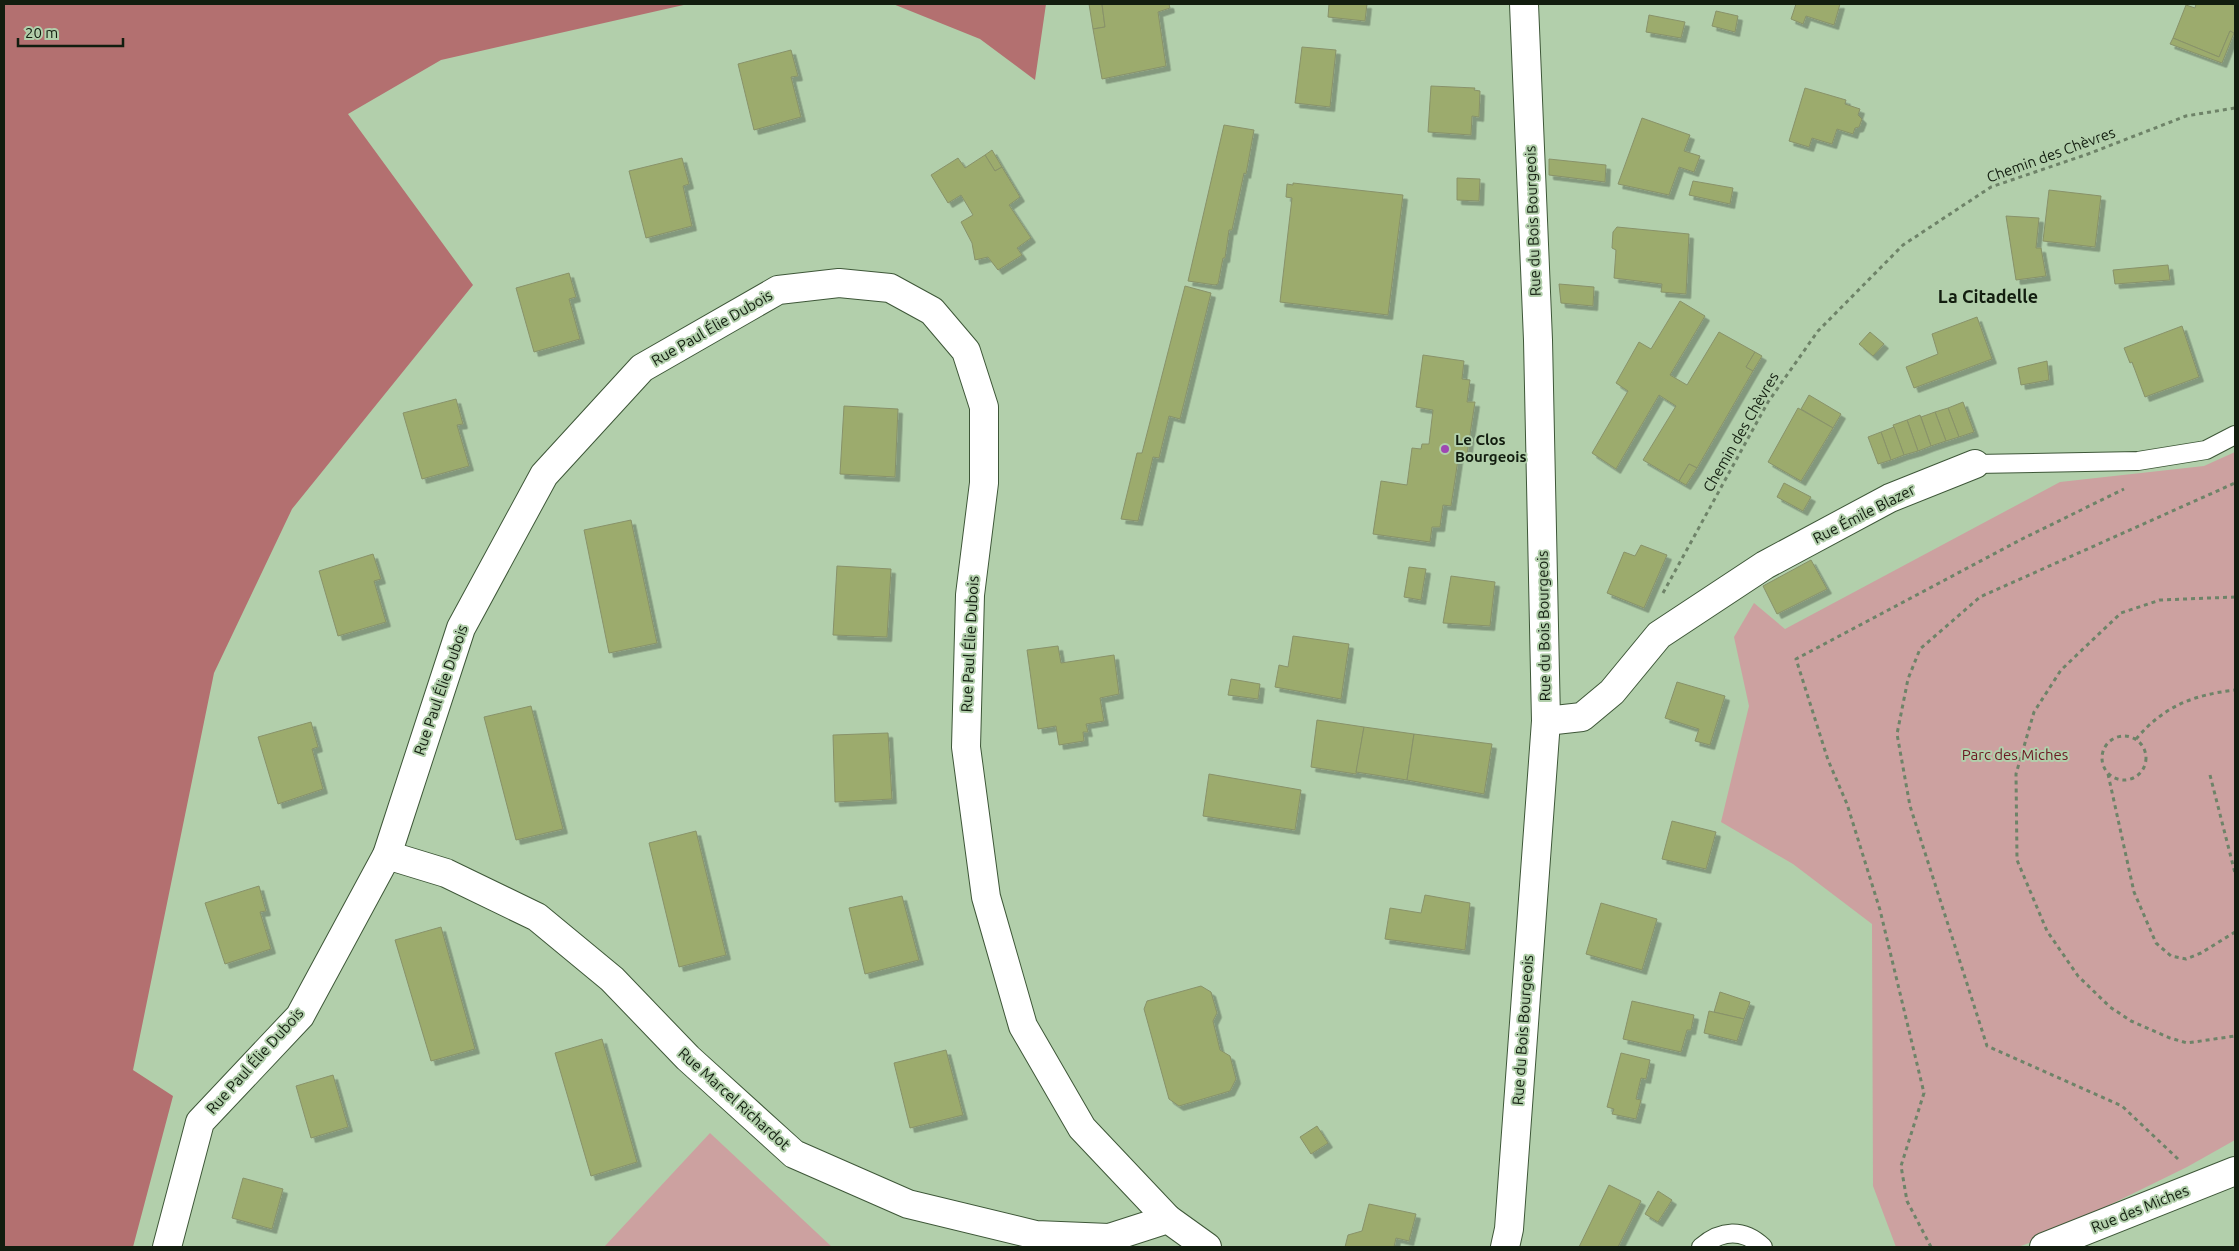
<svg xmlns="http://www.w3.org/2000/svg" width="2239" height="1251" font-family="Ubuntu,sans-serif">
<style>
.green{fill:#cca1a0}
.forest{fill:#b37070}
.building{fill:#9cab6d;stroke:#88926a;filter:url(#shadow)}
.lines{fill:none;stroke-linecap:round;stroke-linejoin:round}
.service-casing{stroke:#3e5738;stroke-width:20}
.minor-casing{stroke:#3e5738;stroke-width:30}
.path{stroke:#6e8368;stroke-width:3;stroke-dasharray:4 4;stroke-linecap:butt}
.service{stroke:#fff;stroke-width:18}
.minor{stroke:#fff;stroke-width:28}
.poi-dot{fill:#9f47b3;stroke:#b2cfab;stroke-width:2}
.labels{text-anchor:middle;stroke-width:4;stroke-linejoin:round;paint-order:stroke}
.street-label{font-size:15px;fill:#121d0f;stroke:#b2cfab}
.poi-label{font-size:15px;font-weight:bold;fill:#121d0f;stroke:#b2cfab;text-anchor:start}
.park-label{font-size:15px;fill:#6b1821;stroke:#b2cfab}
.quarter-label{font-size:18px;font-weight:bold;fill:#121d0f;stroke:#b2cfab}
</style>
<defs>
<filter id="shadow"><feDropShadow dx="4.5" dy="4.5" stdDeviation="0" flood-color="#0004"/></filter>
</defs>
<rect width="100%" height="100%" fill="#b2cfab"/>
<g class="green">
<path d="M 2235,452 L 2235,1140 L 2187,1167 L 2040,1239 L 2018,1247 L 1896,1247 L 1873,1186 L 1872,924 L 1793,864 L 1721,822 L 1749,706 L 1734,637 L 1754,603 L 1785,629 L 2060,482 L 2204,466 Z"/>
<path d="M 710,1133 L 832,1247 L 604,1247 Z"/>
</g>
<g class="forest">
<path d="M 4,4 L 688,4 L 441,60 L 348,114 L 473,285 L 292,509 L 214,673 L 133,1070 L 173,1096 L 133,1247 L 4,1247 Z"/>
<path d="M 893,4 L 1046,4 L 1035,80 L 980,39 Z"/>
</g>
<g class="building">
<path d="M 1089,4 L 1102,4 L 1105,27 L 1093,29 Z"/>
<path d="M 1102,4 L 1169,4 L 1170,8 L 1158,12 L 1166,66 L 1102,79 L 1093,29 L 1105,27 Z"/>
<path d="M 1329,4 L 1367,4 L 1365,21 L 1328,17 Z"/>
<path d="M 1796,4 L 1840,4 L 1834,25 L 1806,16 L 1803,24 L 1791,19 Z"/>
<path d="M 2196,4 L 2235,4 L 2235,34 L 2230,31 L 2219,57 L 2173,38 L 2186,5 L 2195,8 Z"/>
<path d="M 1716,11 L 1738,16 L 1735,32 L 1712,26 Z"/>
<path d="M 1649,15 L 1685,22 L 1681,38 L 1646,32 Z"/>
<path d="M 2230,31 L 2234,33 L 2222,63 L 2170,44 L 2173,38 L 2219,57 Z"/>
<path d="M 1302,47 L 1336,50 L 1330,107 L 1295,103 Z"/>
<path d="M 791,50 L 798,76 L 791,77 L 801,117 L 754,130 L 738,64 Z"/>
<path d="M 1431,86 L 1475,88 L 1474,90 L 1480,91 L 1479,117 L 1472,116 L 1471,135 L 1428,132 Z"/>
<path d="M 1805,88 L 1846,100 L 1845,104 L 1860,109 L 1858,115 L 1862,119 L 1859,127 L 1855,128 L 1853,134 L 1837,129 L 1832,144 L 1812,138 L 1809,147 L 1789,141 Z"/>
<path d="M 1642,118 L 1690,135 L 1684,151 L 1700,156 L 1694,172 L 1679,167 L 1669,195 L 1618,184 Z"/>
<path d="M 1224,125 L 1254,130 L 1246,174 L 1244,173 L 1232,230 L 1229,230 L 1225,258 L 1223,258 L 1218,284 L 1215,285 L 1188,281 Z"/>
<path d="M 992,150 L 1002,167 L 995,171 L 985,155 Z"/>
<path d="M 985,155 L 995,171 L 1002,167 L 1020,197 L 1009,205 L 1031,238 L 1017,248 L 1022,255 L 998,270 L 988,257 L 975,260 L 972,243 L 961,222 L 973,215 L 961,195 L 948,203 L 931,175 L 958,158 L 965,168 Z"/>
<path d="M 682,158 L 689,184 L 683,186 L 692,226 L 646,238 L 629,171 Z"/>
<path d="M 1549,159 L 1606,165 L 1605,182 L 1549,175 Z"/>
<path d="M 1457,178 L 1480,179 L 1479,201 L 1457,200 Z"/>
<path d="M 1693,181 L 1733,188 L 1730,204 L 1689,195 Z"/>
<path d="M 1293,183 L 1403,195 L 1388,315 L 1280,302 L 1292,198 L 1286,197 L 1287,184 L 1293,185 Z"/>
<path d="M 2049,190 L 2101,196 L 2095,247 L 2043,241 Z"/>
<path d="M 2006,216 L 2039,218 L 2036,248 L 2041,248 L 2046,276 L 2016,280 Z"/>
<path d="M 1617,227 L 1689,234 L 1686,294 L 1661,292 L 1662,284 L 1614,278 L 1616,250 L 1612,248 L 1613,232 Z"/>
<path d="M 2168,265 L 2170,280 L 2115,284 L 2113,270 Z"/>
<path d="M 569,273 L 576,297 L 569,299 L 580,339 L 534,352 L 516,288 Z"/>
<path d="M 1559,284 L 1594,287 L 1593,306 L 1561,303 Z"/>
<path d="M 1185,286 L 1211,293 L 1180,419 L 1169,416 L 1159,458 L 1153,457 L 1138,521 L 1121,519 L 1137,453 L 1142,453 Z"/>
<path d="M 1680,301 L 1705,316 L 1670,375 L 1687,385 L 1719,332 L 1755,352 L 1746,367 L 1753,371 L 1697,468 L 1689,464 L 1679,481 L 1643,460 L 1676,406 L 1659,395 L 1616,469 L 1592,453 L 1628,391 L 1616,383 L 1639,342 L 1651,349 Z"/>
<path d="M 1977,317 L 1992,359 L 1914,388 L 1906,367 L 1938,354 L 1932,334 Z"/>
<path d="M 2182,326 L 2199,377 L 2145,397 L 2132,362 L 2130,363 L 2124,348 Z"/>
<path d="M 1870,332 L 1884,344 L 1873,356 L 1859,344 Z"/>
<path d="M 1755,352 L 1762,356 L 1753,371 L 1746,367 Z"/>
<path d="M 1423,355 L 1464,361 L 1462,379 L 1470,380 L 1467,402 L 1475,402 L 1467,454 L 1459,453 L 1451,506 L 1443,505 L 1440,527 L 1432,527 L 1430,542 L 1373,534 L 1381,481 L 1407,485 L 1412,448 L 1421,449 L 1422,444 L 1429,444 L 1433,410 L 1416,407 Z"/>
<path d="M 2047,361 L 2049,380 L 2021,385 L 2018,368 Z"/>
<path d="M 1809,395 L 1841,414 L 1833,428 L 1801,409 Z"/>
<path d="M 456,399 L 463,424 L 457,425 L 469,466 L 422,479 L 403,413 Z"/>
<path d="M 1963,402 L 1974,432 L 1959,437 L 1948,408 Z"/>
<path d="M 844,406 L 898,409 L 895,477 L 840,474 Z"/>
<path d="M 1798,408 L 1833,428 L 1801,481 L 1768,462 Z"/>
<path d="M 1948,408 L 1959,437 L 1946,441 L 1935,412 Z"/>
<path d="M 1935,412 L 1946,441 L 1931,446 L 1921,417 Z"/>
<path d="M 1920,415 L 1931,446 L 1918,451 L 1907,420 Z"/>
<path d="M 1907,420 L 1918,451 L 1904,455 L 1893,425 Z"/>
<path d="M 1894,427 L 1904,455 L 1891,460 L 1881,432 Z"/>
<path d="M 1881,432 L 1891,460 L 1878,464 L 1868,437 Z"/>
<path d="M 1689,464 L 1697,468 L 1686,485 L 1679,481 Z"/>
<path d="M 1784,483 L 1811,497 L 1803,511 L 1777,497 Z"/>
<path d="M 631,520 L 657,643 L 609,653 L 584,530 Z"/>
<path d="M 1641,545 L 1667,555 L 1644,608 L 1607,593 L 1624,552 L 1635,556 Z"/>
<path d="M 373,554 L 381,579 L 374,581 L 386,622 L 338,636 L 319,571 Z"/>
<path d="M 1811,560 L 1827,589 L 1777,614 L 1763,586 Z"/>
<path d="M 837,566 L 891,569 L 887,637 L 833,635 Z"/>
<path d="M 1409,567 L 1426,569 L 1421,600 L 1404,597 Z"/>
<path d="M 1451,576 L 1495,582 L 1490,626 L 1443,623 Z"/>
<path d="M 1293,636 L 1349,644 L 1341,699 L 1275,687 L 1279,665 L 1288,667 Z"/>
<path d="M 1058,646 L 1061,663 L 1114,655 L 1119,694 L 1100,698 L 1104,721 L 1086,724 L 1088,732 L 1083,732 L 1084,741 L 1059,745 L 1056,726 L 1038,729 L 1027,650 Z"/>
<path d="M 1231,679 L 1260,684 L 1258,699 L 1228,695 Z"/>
<path d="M 1677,682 L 1725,696 L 1710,745 L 1695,741 L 1699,729 L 1665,718 Z"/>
<path d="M 531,706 L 563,829 L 516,840 L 484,717 Z"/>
<path d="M 1317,720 L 1364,727 L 1356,774 L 1311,767 Z"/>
<path d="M 311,722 L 318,747 L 312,749 L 323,789 L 278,804 L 258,737 Z"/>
<path d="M 1364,727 L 1414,734 L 1407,780 L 1356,772 Z"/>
<path d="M 888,733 L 892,799 L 835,802 L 833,735 Z"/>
<path d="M 1414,734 L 1492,744 L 1484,794 L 1407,780 Z"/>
<path d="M 1209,774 L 1301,790 L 1295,830 L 1203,816 Z"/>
<path d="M 1672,821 L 1716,832 L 1706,869 L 1662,859 Z"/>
<path d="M 696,831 L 726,955 L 679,967 L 649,843 Z"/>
<path d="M 259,886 L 266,911 L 260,912 L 271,949 L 225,964 L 205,903 Z"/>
<path d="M 1425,895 L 1470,903 L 1465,950 L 1385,939 L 1390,908 L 1421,913 Z"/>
<path d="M 902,896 L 919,960 L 865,974 L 849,908 Z"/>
<path d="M 1601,903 L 1657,919 L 1642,970 L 1586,954 Z"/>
<path d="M 441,927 L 475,1049 L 431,1061 L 395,940 Z"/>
<path d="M 1201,986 L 1211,992 L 1217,1013 L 1213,1021 L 1220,1050 L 1230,1056 L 1236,1079 L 1230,1091 L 1179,1106 L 1169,1099 L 1144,1009 L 1147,1001 Z"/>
<path d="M 1720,992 L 1750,1002 L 1744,1019 L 1714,1012 Z"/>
<path d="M 1632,1001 L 1694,1015 L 1691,1030 L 1687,1030 L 1681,1052 L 1623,1039 Z"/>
<path d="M 1709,1011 L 1744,1019 L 1737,1041 L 1704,1033 Z"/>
<path d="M 602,1039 L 637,1162 L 591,1176 L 555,1053 Z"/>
<path d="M 946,1050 L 963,1115 L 910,1128 L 894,1063 Z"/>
<path d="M 1621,1053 L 1650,1060 L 1646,1079 L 1641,1078 L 1636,1099 L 1641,1100 L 1636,1119 L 1612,1114 L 1614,1109 L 1607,1107 Z"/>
<path d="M 333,1075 L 348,1127 L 311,1138 L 296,1086 Z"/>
<path d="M 1317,1126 L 1328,1143 L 1311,1154 L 1300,1137 Z"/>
<path d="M 243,1178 L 283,1189 L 272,1229 L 232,1218 Z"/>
<path d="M 1609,1185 L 1641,1201 L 1618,1247 L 1579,1247 Z"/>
<path d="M 1658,1191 L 1672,1200 L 1658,1222 L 1645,1214 Z"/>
<path d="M 1369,1204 L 1416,1214 L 1409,1241 L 1396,1238 L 1394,1247 L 1345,1247 L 1348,1235 L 1362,1231 Z"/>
</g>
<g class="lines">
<defs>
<g id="service">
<path d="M 1975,464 L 2138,461 L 2206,450 L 2235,435"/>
<path d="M 1701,1247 C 1721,1230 1743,1228 1763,1247"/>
</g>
<g id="minor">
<path d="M 1546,721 L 1582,717 L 1612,692 L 1659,635 L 1765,565 L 1890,498 L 1975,464"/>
<path d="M 387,855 L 446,873 L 537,917 L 612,979 L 688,1058 L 794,1154 L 908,1204 L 1036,1235 L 1109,1238 L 1168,1219 L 1207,1247"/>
<path d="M 167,1247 L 200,1122 L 300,1016 L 387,855 L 461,628 L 544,475 L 642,368 L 778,290 L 839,283 L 890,288 L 932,311 L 966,351 L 984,407 L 984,483 L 970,595 L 966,747 L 986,897 L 1023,1026 L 1082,1128 L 1168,1219"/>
<path d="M 1505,1247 L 1509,1229 L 1546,721 L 1538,340 L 1524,4"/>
<path d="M 2044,1247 L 2235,1171"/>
</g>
</defs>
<use href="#service" class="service-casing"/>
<use href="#minor" class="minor-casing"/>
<g class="path">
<path d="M 1663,593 L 1768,402 L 1818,331 L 1903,245 L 1991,187 L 2088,154 L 2186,116 L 2235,108"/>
<path d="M 2235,597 L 2160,600 L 2121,613 L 2061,670 L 2034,712 L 2016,774 L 2017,860 L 2047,931 L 2078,976 L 2110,1007 L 2131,1021 L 2170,1038 L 2187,1043 L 2235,1036"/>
<circle cx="2124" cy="758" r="22"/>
<path d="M 2136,739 C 2164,706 2193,695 2235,690"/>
<path d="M 2108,774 L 2134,892 L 2156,943 L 2171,956 L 2186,959 L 2201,953 L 2235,932"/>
<path d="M 2210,775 L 2235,873"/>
<path d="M 2178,1159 L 2122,1106 L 1987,1046 L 1910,806 L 1897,734 L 1908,679 L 1920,649 L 1980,597 L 2235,483"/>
<path d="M 1931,1247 L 1907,1201 L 1901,1166 L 1924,1093 L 1880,910 L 1847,804 L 1828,760 L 1796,659 L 2022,539 L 2124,489"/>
</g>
<use href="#service" class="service"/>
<use href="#minor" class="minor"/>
</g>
<circle class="poi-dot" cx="1445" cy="449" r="5"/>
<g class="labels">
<g class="street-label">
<text transform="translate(2051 155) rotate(-20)" y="5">Chemin des Chèvres</text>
<text transform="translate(1533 221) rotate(-92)" y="5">Rue du Bois Bourgeois</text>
<text transform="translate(712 328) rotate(-30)" y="5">Rue Paul Élie Dubois</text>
<text transform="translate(1741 432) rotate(-60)" y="5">Chemin des Chèvres</text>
<text transform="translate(1864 514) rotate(-27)" y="5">Rue Émile Blazer</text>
<text transform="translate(1544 626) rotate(-91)" y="5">Rue du Bois Bourgeois</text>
<text transform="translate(970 644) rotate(-87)" y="5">Rue Paul Élie Dubois</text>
<text transform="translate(441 690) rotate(-71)" y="5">Rue Paul Élie Dubois</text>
<text transform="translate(1523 1030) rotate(-86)" y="5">Rue du Bois Bourgeois</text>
<text transform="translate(255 1061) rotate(-48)" y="5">Rue Paul Élie Dubois</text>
<text transform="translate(734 1099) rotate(42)" y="5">Rue Marcel Richardot</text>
<text transform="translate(2140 1209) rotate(-22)" y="5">Rue des Miches</text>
</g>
<g class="poi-label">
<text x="1455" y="445">Le Clos<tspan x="1455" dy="17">Bourgeois</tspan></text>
</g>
<g class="park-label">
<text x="2015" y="760">Parc des Miches</text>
</g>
<g class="quarter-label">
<text x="1988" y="303">La Citadelle</text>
</g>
</g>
<rect width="2239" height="1251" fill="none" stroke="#121d0f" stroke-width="10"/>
<path d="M18 38v8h105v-8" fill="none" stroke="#121d0f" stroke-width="2.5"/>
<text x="25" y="38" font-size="15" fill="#121d0f" stroke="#b2cfab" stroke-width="4" paint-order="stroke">20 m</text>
</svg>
